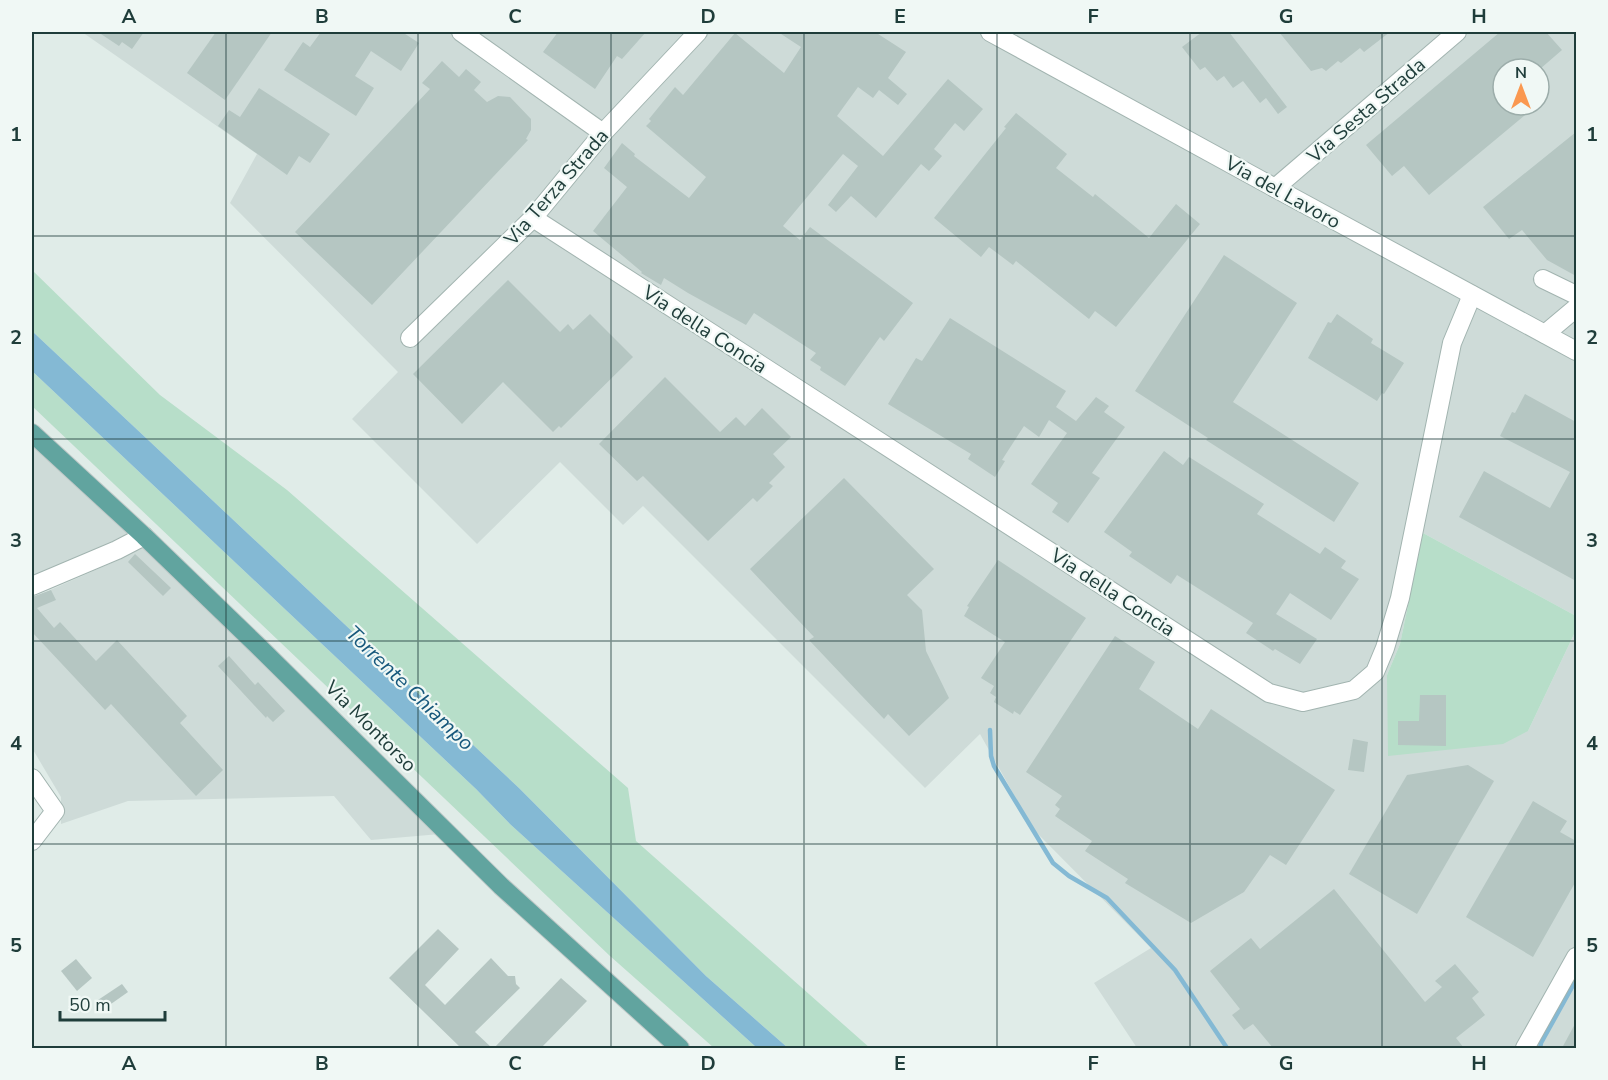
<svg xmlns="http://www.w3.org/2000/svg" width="1608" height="1080" font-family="'Nunito Sans',sans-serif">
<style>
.built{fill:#cedbd8;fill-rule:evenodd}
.green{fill:#b7dec9}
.water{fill:#84b9d4}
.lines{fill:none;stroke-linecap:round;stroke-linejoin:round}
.stream{stroke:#84b9d4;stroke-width:4.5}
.building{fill:#b5c6c2}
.minor-casing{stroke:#a2b4b0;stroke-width:20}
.major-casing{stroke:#c0c9c8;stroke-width:20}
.minor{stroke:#fff;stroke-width:18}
.major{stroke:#61a49f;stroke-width:18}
.grid{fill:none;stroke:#1f3d3a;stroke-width:1.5;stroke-opacity:0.55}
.labels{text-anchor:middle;stroke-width:4.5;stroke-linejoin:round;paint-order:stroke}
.street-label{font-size:20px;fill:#1f3d3a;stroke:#f0f8f5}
.water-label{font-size:21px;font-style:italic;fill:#17587c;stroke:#f0f8f5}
.neatline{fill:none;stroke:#1f3d3a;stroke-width:2}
.grid-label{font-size:20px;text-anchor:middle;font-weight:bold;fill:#1f3d3a}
</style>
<rect width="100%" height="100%" fill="#e0ece8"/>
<g class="built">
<path d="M 82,32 L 1576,32 L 1576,616 L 1423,533 L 1400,644 L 1387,675 L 1528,731 L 1576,630 L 1576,1048 L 1137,1048 L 1094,983 L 1151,948 L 1033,829 L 980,734 L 925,788 L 643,506 L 623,525 L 560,462 L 477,544 L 352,419 L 398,372 L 230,203 L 257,154 ZM 1503,69 L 1539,69 L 1539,105 L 1503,105 Z"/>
<path d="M 32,438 L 134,535 L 32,585 Z"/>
<path d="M 141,544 L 440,834 L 371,840 L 334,796 L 128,801 L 61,824 L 61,797 L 32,748 L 32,598 L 116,561 Z"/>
</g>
<g class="green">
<path d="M 32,270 L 160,395 L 287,490 L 628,788 L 636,841 L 870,1048 L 788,1048 L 706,976 L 519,788 L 32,331 Z"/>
<path d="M 32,371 L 476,789 L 511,825 L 757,1048 L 714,1048 L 610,956 L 32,406 Z"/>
<path d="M 1423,533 L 1576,616 L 1576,630 L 1528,731 L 1503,744 L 1388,756 L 1387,675 L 1400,644 Z"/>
</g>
<path class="water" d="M 32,331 L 519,788 L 706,976 L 788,1048 L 757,1048 L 511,825 L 476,789 L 32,371 Z"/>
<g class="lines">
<g class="stream">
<path d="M 990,730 L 991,756 L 994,766 L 1053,863 L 1069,876 L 1107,898 L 1175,970 L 1227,1048"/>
<path d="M 1540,1048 L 1541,1043 L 1576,980"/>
</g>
</g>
<g class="building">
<path d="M 98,32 L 144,32 L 132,49 L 122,42 L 119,46 Z"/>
<path d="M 216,32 L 272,32 L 225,100 L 187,73 Z"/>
<path d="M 321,32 L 402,32 L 419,43 L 401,71 L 371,51 L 355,76 L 374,88 L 356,116 L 284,70 L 303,42 L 310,47 Z"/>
<path d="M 558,32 L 646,32 L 622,59 L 617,56 L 595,89 L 543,52 Z"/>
<path d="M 778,32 L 875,32 L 906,52 L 888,78 L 907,94 L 898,105 L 879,90 L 873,98 L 858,87 L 837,116 L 883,156 L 948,79 L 983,109 L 964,131 L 955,123 L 934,149 L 942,156 L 929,171 L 921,164 L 876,218 L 851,196 L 836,212 L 828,205 L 858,166 L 843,154 L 783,226 L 800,240 L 810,227 L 913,303 L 884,341 L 880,337 L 845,386 L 820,370 L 821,367 L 810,360 L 816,353 L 754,313 L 746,325 L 688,293 L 664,278 L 661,285 L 641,273 L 642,272 L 593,231 L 627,187 L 604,168 L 622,143 L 635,154 L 634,156 L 689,198 L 706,177 L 646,126 L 651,121 L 649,119 L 675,87 L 683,95 L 735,33 L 784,73 L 801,47 Z"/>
<path d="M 1202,32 L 1229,32 L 1287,107 L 1278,114 L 1266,98 L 1260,103 L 1243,81 L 1233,88 L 1224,76 L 1217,81 L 1205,67 L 1200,70 L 1182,47 Z"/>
<path d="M 1279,32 L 1390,32 L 1364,52 L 1360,48 L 1341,63 L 1338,61 L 1326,71 L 1322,68 L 1311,71 Z"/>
<path d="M 1500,32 L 1546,32 L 1562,50 L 1540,69 L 1503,69 L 1503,105 L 1537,105 L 1429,195 L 1404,166 L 1392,176 L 1366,145 Z"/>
<path d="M 442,61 L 459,77 L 466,69 L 481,82 L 474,90 L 487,102 L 498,96 L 510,97 L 531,119 L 531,130 L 526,139 L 528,140 L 372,305 L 295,232 L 430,89 L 422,83 Z"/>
<path d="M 259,88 L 330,134 L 310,163 L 299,156 L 287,175 L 218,126 L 229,110 L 240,117 Z"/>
<path d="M 1016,113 L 1067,154 L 1056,168 L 1093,197 L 1095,194 L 1149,238 L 1176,204 L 1200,224 L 1116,327 L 1095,311 L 1089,319 L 1016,261 L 1013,265 L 989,247 L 981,257 L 934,218 L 1006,128 L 1004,127 Z"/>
<path d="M 1576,132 L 1576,276 L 1547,260 L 1522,230 L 1509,239 L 1483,207 Z"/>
<path d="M 1224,255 L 1297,303 L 1233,402 L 1359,483 L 1334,522 L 1206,440 L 1208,438 L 1135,391 Z"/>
<path d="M 508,280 L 560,332 L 568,324 L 573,330 L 590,314 L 633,357 L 561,428 L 559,426 L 553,432 L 503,382 L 462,424 L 413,374 Z"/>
<path d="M 1337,314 L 1373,339 L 1371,343 L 1404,363 L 1384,394 L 1382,393 L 1377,401 L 1308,358 L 1328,322 L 1331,323 Z"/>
<path d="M 950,318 L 1066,391 L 1056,407 L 1076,421 L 1096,397 L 1109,406 L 1104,412 L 1125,427 L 1092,473 L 1100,478 L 1068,523 L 1052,512 L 1058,503 L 1031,484 L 1067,433 L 1049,420 L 1039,437 L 1024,426 L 1002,460 L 1005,461 L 995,477 L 968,459 L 971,454 L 888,404 L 916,358 L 922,361 Z"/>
<path d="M 665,377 L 720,432 L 736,417 L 745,426 L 762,408 L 791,437 L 773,454 L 785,467 L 769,483 L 773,486 L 757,502 L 753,498 L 708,541 L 643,476 L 637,481 L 599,444 Z"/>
<path d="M 1525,394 L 1576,422 L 1576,581 L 1459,517 L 1484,471 L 1550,508 L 1570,472 L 1500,436 L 1512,412 L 1515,413 Z"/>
<path d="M 1164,451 L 1183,465 L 1189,457 L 1264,504 L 1257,514 L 1320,554 L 1325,547 L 1346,561 L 1341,568 L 1359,579 L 1331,620 L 1290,593 L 1276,614 L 1317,639 L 1300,664 L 1275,649 L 1273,651 L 1246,633 L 1253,623 L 1177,575 L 1171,584 L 1129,556 L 1132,552 L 1104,532 Z"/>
<path d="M 844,478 L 934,569 L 907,595 L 922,610 L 926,651 L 949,698 L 909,736 L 888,714 L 884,719 L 860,694 L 809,640 L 814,637 L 750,569 Z"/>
<path d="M 135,554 L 171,588 L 163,596 L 128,562 Z"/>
<path d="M 998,560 L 1086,618 L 1020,715 L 1014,711 L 1013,714 L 994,702 L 996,697 L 990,693 L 994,686 L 981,678 L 1005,642 L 964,616 L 969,607 L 967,606 Z"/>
<path d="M 51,590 L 56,600 L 37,608 L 54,628 L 60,622 L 96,661 L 117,640 L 187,716 L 180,723 L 223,770 L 196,796 L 111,704 L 105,710 L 32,632 L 32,597 Z"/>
<path d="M 1115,636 L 1155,662 L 1139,689 L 1198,729 L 1211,709 L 1335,790 L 1286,865 L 1270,855 L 1244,892 L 1191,923 L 1125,883 L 1128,879 L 1085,851 L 1092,841 L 1055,816 L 1060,809 L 1055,805 L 1062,796 L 1026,772 Z"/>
<path d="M 229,656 L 255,685 L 258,682 L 285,711 L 273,722 L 267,716 L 266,718 L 218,666 Z"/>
<path d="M 1420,695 L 1446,695 L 1446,746 L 1398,745 L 1398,721 L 1419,721 Z"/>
<path d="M 1353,739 L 1368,742 L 1364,772 L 1348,770 Z"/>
<path d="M 1468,765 L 1494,781 L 1417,914 L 1349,874 L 1407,775 Z"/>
<path d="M 1533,801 L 1567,821 L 1560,832 L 1576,841 L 1576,881 L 1533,957 L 1466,917 Z"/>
<path d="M 1334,889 L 1425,1002 L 1442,987 L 1435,981 L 1455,964 L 1479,992 L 1472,998 L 1485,1015 L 1456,1038 L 1464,1048 L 1273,1048 L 1253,1024 L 1244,1030 L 1232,1015 L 1240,1009 L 1210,971 L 1251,938 L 1260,949 Z"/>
<path d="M 438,929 L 459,949 L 425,985 L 445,1005 L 491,958 L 508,976 L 515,976 L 516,984 L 520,988 L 475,1032 L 492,1048 L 461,1048 L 389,978 Z"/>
<path d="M 76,959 L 92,978 L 77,991 L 61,971 Z"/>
<path d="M 561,978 L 587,1001 L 541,1048 L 494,1048 Z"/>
<path d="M 122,984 L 128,992 L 101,1011 L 95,1002 Z"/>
<path d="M 1576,1022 L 1576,1048 L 1562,1048 Z"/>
</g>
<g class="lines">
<defs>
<g id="minor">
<path d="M 461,32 L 603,133"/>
<path d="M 990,32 L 1275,188 L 1576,351"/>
<path d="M 1275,188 L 1457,32"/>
<path d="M 533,218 L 1269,693 L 1303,702 L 1354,690 L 1375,672 L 1385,648 L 1400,598 L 1452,343 L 1472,295"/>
<path d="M 1543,279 L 1576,295"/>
<path d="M 1545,334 L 1576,308"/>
<path d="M 410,338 L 533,218 L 603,133 L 698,32"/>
<path d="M 32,586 L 117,550 L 144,536"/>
<path d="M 32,778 L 55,811 L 32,841"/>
<path d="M 1525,1048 L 1576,957"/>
</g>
<path id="major" d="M 32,433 L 144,536 L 258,646 L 501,886 L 680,1048"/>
</defs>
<use href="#minor" class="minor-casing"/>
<use href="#major" class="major-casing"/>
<use href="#minor" class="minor"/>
<use href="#major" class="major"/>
</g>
<path class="grid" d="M 226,32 L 226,1048M 418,32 L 418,1048M 611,32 L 611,1048M 804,32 L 804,1048M 997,32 L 997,1048M 1190,32 L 1190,1048M 1382,32 L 1382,1048M 32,236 L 1576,236M 32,439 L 1576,439M 32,641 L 1576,641M 32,844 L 1576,844"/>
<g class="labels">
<g class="street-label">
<text transform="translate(1366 110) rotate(-41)" y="7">Via Sesta Strada</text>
<text transform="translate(556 187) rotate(-49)" y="7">Via Terza Strada</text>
<text transform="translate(1283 192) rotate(29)" y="7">Via del Lavoro</text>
<text transform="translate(705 329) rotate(33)" y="7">Via della Concia</text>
<text transform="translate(1113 592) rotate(33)" y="7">Via della Concia</text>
<text transform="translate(371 726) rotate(45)" y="7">Via Montorso</text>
</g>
<g class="water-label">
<text transform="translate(410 688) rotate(44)" y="7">Torrente Chiampo</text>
</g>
</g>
<rect width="1608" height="1080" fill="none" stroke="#f0f8f5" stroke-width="66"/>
<g transform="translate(1521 87)"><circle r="28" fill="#f0f8f5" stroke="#9cadaa" stroke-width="1.5"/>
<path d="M0-4.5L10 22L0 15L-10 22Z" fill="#fa9850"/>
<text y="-9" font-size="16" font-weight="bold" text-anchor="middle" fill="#1f3d3a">N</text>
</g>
<path d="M60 1011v9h105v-9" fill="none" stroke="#1f3d3a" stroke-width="3"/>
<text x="69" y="1011" font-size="18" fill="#1f3d3a" stroke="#f0f8f5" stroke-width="4.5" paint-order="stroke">50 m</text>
<rect x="33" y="33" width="1542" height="1014" class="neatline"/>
<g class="grid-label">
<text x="129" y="23">A</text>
<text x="322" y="23">B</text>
<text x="515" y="23">C</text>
<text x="708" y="23">D</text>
<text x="900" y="23">E</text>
<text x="1093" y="23">F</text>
<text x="1286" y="23">G</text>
<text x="1479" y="23">H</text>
<text x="16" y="141">1</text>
<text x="1592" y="141">1</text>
<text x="16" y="344">2</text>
<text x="1592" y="344">2</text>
<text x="16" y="547">3</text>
<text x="1592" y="547">3</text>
<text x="16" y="750">4</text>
<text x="1592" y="750">4</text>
<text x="16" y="952">5</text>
<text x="1592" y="952">5</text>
<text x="129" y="1070">A</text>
<text x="322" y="1070">B</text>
<text x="515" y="1070">C</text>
<text x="708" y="1070">D</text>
<text x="900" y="1070">E</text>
<text x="1093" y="1070">F</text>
<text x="1286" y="1070">G</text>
<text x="1479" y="1070">H</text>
</g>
</svg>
